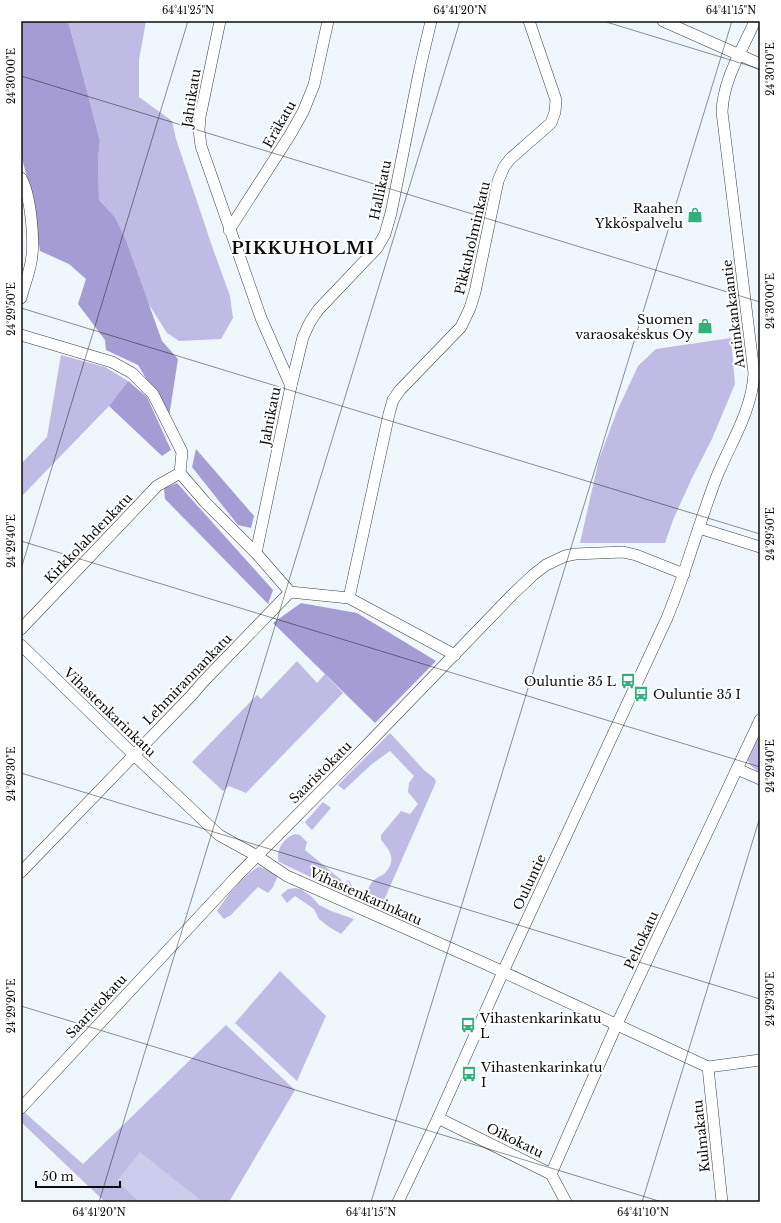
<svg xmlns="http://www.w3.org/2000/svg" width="781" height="1223" font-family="'Libre Baskerville',serif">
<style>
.green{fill:#c0bbe5}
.forest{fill:#a69cd4}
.pitch{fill:#cccded}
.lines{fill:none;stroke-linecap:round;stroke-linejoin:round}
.minor-casing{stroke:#404040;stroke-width:12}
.minor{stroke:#fff;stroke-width:11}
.ticks{fill:none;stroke:#0d0d0d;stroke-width:1;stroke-opacity:0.45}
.labels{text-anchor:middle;stroke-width:4;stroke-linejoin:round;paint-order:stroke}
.street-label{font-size:13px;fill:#0d0d0d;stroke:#fff}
.poi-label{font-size:13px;fill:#0d0d0d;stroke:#fff;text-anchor:end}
.district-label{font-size:17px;font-weight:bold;letter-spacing:1px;fill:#0d0d0d;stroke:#fff}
.neatline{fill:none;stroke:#0d0d0d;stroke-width:1.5}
.ticks-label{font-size:10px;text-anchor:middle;fill:#0d0d0d}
</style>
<rect width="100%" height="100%" fill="#eff7fd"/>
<g class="green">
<path d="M 68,21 L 146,21 L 139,60 L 139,97 L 172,121 L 176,139 L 213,249 L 230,296 L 233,318 L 221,339 L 179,341 L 167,333 L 148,303 L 126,240 L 115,217 L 99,200 L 98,158 L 100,141 L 85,83 Z"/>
<path d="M 731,338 L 735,384 L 711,441 L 692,478 L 673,520 L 665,543 L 580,543 L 599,459 L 617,411 L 638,366 L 656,349 Z"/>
<path d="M 61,355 L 105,367 L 128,381 L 109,406 L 21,497 L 21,464 L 47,437 Z"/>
<path d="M 297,661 L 317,683 L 325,674 L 343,693 L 246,793 L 229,786 L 223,791 L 192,762 L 257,695 L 261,699 Z"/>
<path d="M 760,732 L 760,772 C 754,769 750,766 747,759 Z"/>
<path d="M 390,733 L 424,770 L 435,779 L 436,782 L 388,891 L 382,906 L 375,907 L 364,903 C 366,894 368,886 374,880 C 377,877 382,876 385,873 C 397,860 390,850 381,840 L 381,835 L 401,811 L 410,814 L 418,804 L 408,792 L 409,783 L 414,776 L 390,751 L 372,764 L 344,790 L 338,785 Z"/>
<path d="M 323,802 L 331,808 L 312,830 L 306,824 L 305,822 Z"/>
<path d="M 295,834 L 300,835 L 307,842 L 305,850 L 345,883 L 348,880 L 354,888 L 353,894 L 351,896 L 348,895 L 279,862 C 275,850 284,838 295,834 Z"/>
<path d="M 258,867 L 266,869 L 276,873 L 277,878 L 273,887 L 268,893 L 258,887 L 231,915 L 224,919 L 217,911 C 228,895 241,878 258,867 Z"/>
<path d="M 295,888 L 301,889 L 312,897 L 319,905 L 331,911 L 354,919 L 341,934 L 329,927 L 319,919 L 314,909 L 295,896 L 287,903 L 281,895 L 288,889 Z"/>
<path d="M 280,971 L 326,1016 L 297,1081 L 235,1023 Z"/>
<path d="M 226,1025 L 295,1090 L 229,1202 L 105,1202 L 21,1122 L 21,1115 L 24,1112 L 83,1164 Z"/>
</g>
<g class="forest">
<path d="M 21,21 L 68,21 L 85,83 L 100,141 L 98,158 L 99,200 L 115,217 L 126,240 L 162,341 L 178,359 L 169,417 L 138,365 L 106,350 L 105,340 L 78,304 L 86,279 L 69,264 L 40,251 L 30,188 L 21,155 Z"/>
<path d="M 128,381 L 147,397 L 171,450 L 162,456 L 109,406 Z"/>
<path d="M 196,449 L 254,516 L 251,528 L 238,525 L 192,467 Z"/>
<path d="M 177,483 L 273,590 L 268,604 L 165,499 L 164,488 Z"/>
<path d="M 301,603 L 357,613 L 436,661 L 375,723 L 273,623 Z"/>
</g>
<path class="pitch" d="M 140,1152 L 203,1202 L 139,1202 L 117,1181 Z"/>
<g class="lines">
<defs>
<g id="minor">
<path d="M 220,21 L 200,117 L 199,130 L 201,146 L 261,318 L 291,386 L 256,553"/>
<path d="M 663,21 L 760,64"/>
<path d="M 21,178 C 31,196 35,242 31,262 C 29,274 24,286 21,298"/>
<path d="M 229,230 L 290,135 L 303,112 L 314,85 L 328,21"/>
<path d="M 21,335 L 112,362 L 132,373 L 153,394 L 182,452 L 180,473 L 205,502 L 256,553 L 290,592 L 349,598 L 455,655"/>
<path d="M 291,386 L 303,337 L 310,322 L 318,310 L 377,248 L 385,234 L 391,213 L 420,68 L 431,21"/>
<path d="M 699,528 L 760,547"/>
<path d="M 349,598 L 389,414 L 393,400 L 400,390 L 461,327 L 470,308 L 475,292 L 498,181 L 504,167 L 510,159 L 551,123 L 555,112 L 556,100 L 529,21"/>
<path d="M 21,629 L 157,486 L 180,473"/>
<path d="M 21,645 L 134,755 L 219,835 L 257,856 L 287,876 L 486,964 L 708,1067 L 760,1060"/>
<path d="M 737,769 L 760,779"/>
<path d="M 21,872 L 191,696 L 203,682 L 290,592"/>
<path d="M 708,1067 L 722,1202"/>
<path d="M 21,1108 L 237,876 L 366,746 L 512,595 L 533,575 L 546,565 L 565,556 L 575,554 L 623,552 L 636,555 L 684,574"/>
<path d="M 438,1118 L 551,1174 L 566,1202"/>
<path d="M 551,1174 L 616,1026 L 760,720"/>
<path d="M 398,1202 L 438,1118 L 507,963 L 667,618 C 673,603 679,588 684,572 C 695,540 705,507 717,476 C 731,442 752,411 754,373 L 722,112 C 723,80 742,50 755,21"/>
</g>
</defs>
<use href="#minor" class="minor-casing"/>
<use href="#minor" class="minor"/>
</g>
<path class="ticks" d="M 603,21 L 760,69M 21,76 L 760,302M 21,308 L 760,534M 21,541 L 760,767M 21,569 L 188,21M 21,773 L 760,999M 21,1006 L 662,1202M 99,1202 L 460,21M 371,1202 L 732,21M 642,1202 L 760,817"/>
<defs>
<symbol id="shop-bare" viewBox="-9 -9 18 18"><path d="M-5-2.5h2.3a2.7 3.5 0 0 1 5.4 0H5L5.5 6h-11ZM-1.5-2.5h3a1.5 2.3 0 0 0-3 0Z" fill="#32b07c" stroke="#fff" stroke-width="2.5" paint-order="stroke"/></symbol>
<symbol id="bus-bare" viewBox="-9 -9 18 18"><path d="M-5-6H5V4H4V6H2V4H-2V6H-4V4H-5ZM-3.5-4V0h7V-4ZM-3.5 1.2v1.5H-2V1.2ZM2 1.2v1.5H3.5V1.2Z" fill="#32b07c" stroke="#fff" stroke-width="2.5" paint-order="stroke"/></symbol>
</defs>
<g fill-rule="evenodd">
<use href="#shop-bare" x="684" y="204" width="22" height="22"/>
<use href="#shop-bare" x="694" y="315" width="22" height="22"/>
<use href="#bus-bare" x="617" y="670" width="22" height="22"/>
<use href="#bus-bare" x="630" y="683" width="22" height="22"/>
<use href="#bus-bare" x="457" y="1014" width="22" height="22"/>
<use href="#bus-bare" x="458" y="1063" width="22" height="22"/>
</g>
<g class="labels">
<g class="street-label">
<text transform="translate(191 98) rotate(-81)" y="5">Jahtikatu</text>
<text transform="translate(279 124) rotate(-60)" y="5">Eräkatu</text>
<text transform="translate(380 190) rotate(-78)" y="5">Hallikatu</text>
<text transform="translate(472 238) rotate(-77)" y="5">Pikkuholminkatu</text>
<text transform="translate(733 314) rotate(-97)" y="5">Antinkankaantie</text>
<text transform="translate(270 416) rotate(-79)" y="5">Jahtikatu</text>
<text transform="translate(88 538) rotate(-46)" y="5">Kirkkolahdenkatu</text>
<text transform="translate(187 679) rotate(-46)" y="5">Lehmirannankatu</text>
<text transform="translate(110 712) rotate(44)" y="5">Vihastenkarinkatu</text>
<text transform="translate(320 772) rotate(-45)" y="5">Saaristokatu</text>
<text transform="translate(529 882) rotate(-65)" y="5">Ouluntie</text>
<text transform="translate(366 896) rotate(24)" y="5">Vihastenkarinkatu</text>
<text transform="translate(641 940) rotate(-65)" y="5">Peltokatu</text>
<text transform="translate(96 1006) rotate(-47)" y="5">Saaristokatu</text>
<text transform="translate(701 1136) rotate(-96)" y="5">Kulmakatu</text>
<text transform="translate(515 1140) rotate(26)" y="5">Oikokatu</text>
</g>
<g class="poi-label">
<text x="683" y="213">Raahen<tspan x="683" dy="15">Ykköspalvelu</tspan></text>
<text x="693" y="324">Suomen<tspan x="693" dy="15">varaosakeskus Oy</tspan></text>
<text x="616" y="686">Ouluntie 35 L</text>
<text x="653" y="699" text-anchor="start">Ouluntie 35 I</text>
<text x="480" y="1023" text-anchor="start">Vihastenkarinkatu<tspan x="480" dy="15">L</tspan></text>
<text x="481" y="1072" text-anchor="start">Vihastenkarinkatu<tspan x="481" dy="15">I</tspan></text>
</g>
<g class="district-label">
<text x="303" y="254">PIKKUHOLMI</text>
</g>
</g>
<rect width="781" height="1223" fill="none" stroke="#ffffff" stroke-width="44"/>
<path d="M36 1181v6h84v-6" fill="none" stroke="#0d0d0d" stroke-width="2"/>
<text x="42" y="1181" font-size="12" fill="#0d0d0d" stroke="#ffffff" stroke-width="3" paint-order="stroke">50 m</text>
<rect x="22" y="22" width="737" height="1179" class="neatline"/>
<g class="ticks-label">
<text x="188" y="14">64°41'25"N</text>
<text x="460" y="14">64°41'20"N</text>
<text x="731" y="14">64°41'15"N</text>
<text transform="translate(770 69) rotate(-90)" y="4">24°30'10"E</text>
<text transform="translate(11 76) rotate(-90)" y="4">24°30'00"E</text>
<text transform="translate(770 301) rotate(-90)" y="4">24°30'00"E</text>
<text transform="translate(11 309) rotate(-90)" y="4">24°29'50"E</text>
<text transform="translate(770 534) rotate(-90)" y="4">24°29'50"E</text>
<text transform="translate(11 541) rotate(-90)" y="4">24°29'40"E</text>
<text transform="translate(770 766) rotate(-90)" y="4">24°29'40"E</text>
<text transform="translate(11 774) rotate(-90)" y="4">24°29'30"E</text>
<text transform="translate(770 999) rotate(-90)" y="4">24°29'30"E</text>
<text transform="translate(11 1006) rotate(-90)" y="4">24°29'20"E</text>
<text x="99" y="1216">64°41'20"N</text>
<text x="371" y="1216">64°41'15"N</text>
<text x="643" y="1216">64°41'10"N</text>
</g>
</svg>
